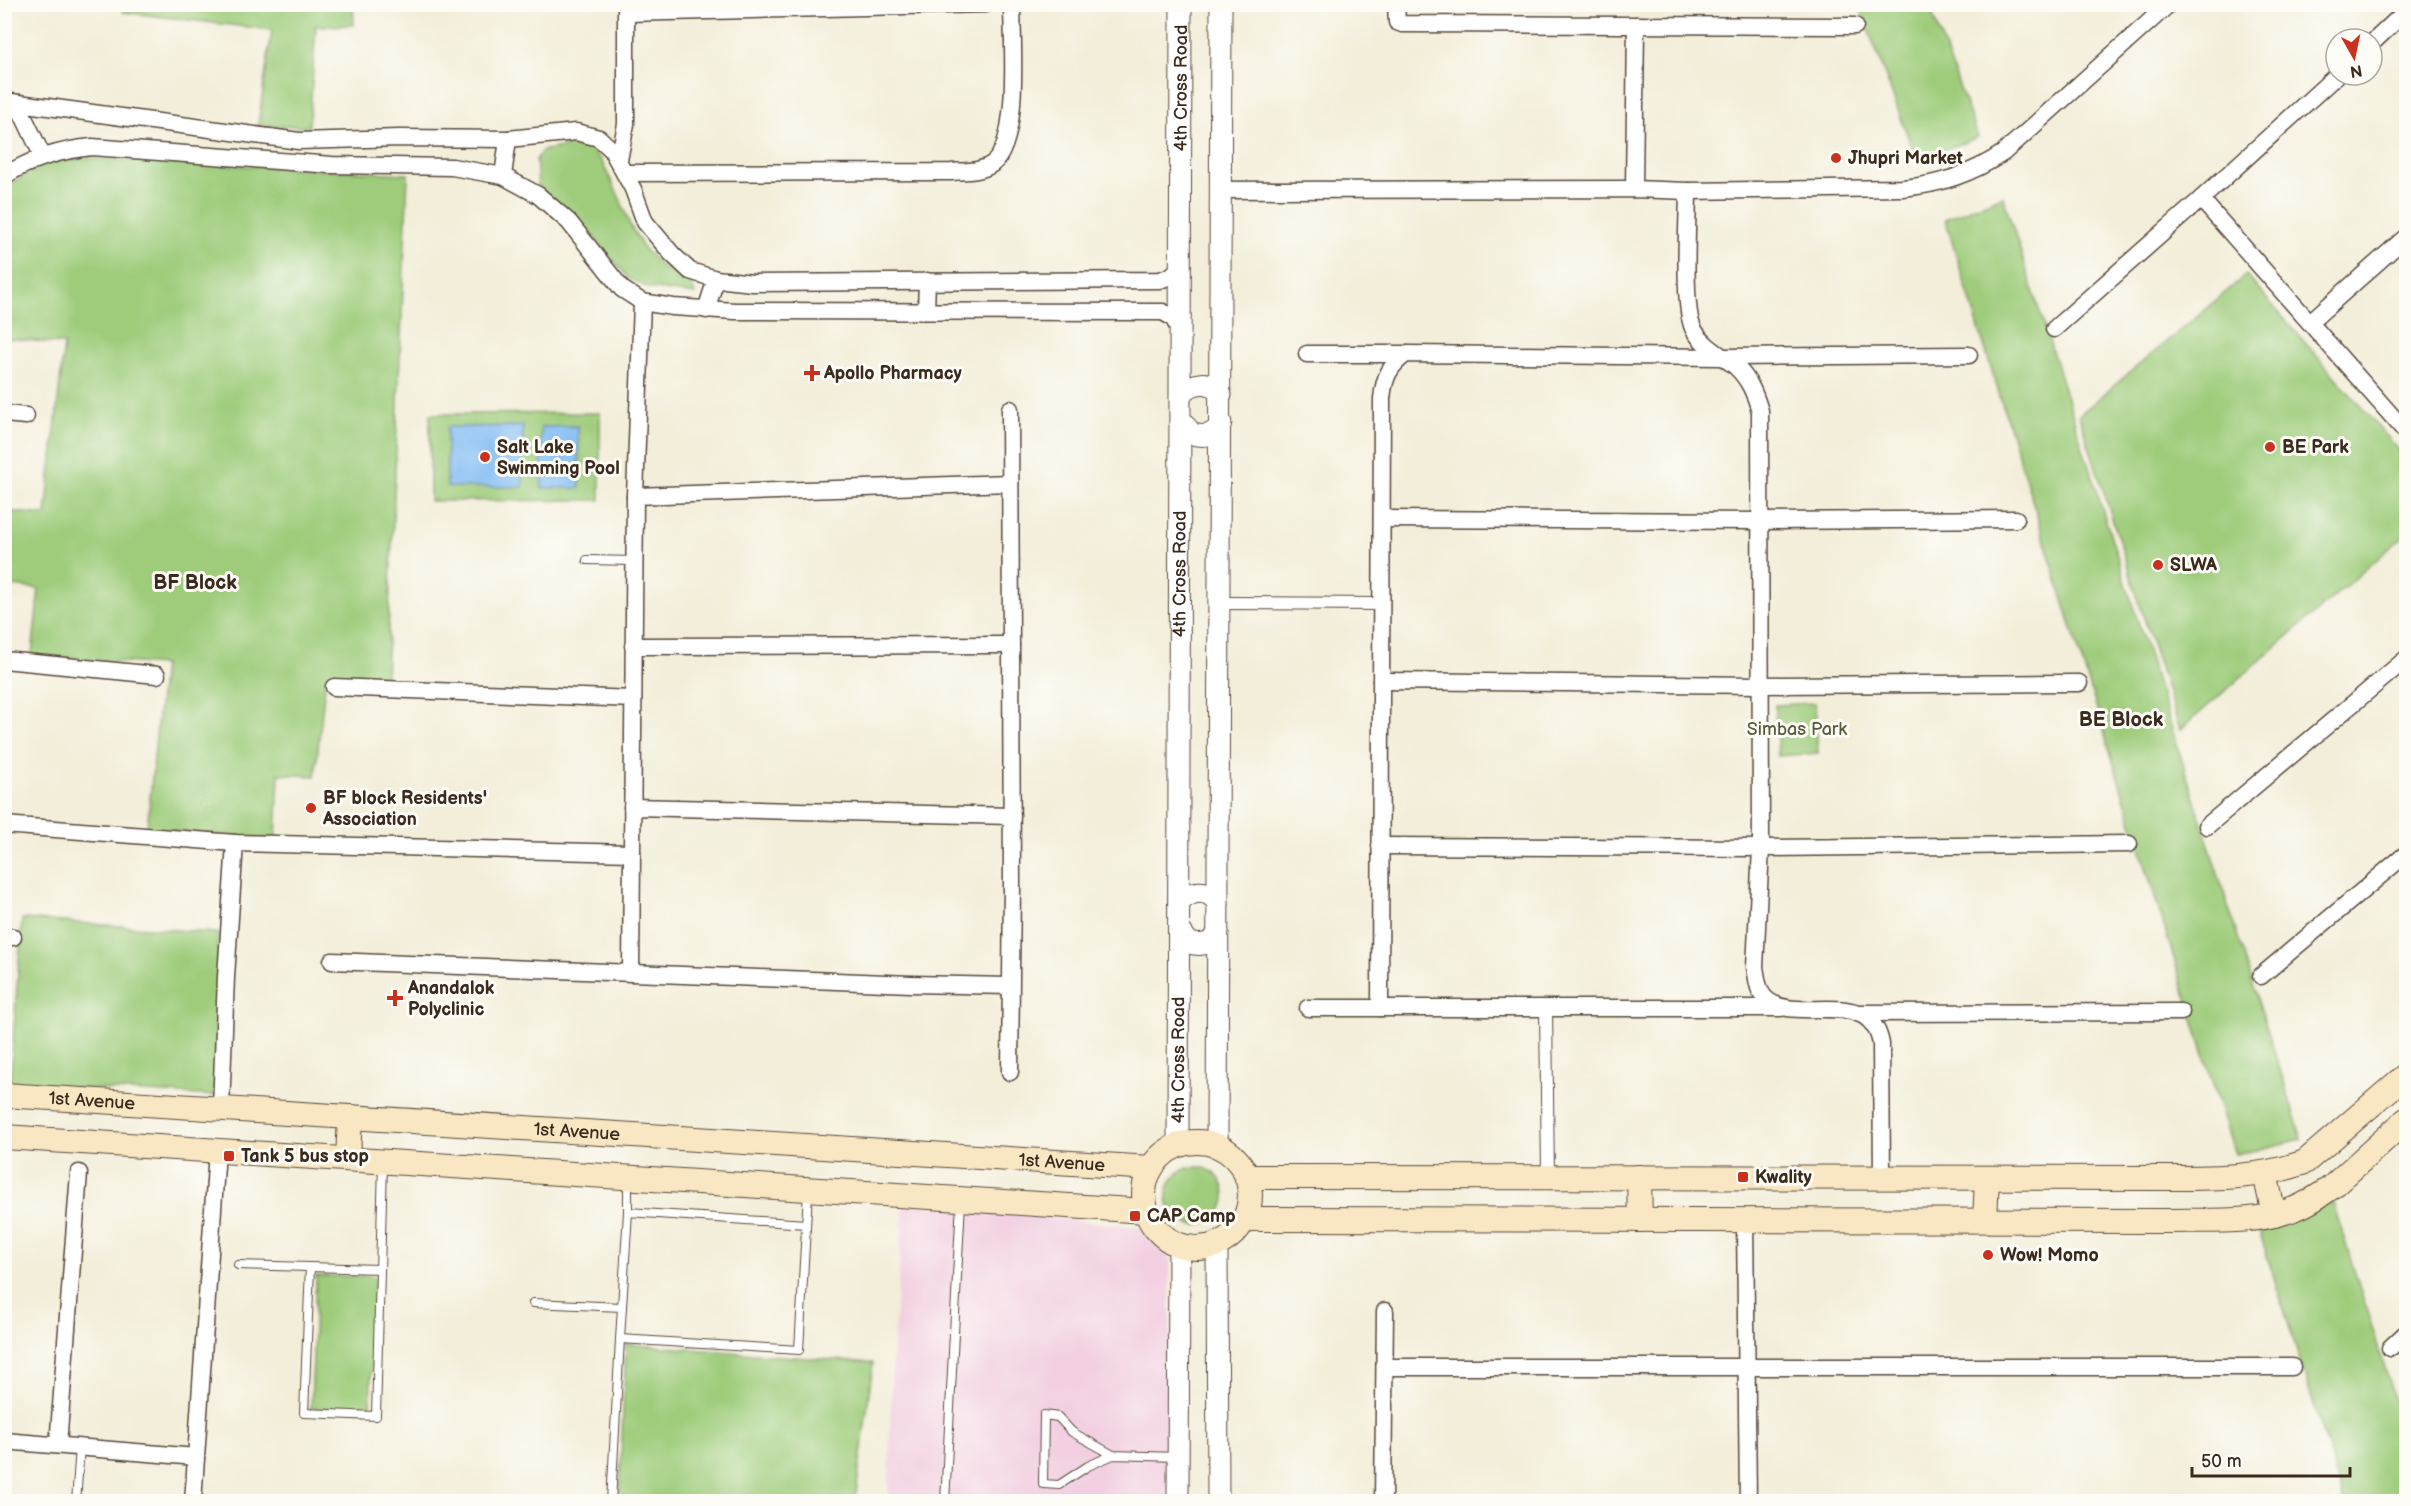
<svg xmlns="http://www.w3.org/2000/svg" width="2411" height="1506" font-family="'Balsamiq Sans',sans-serif">
<style>
.built{fill:#f2cfe1}
.green{fill:#9ecc7a;stroke:#6c7b4c;stroke-width:1.5}
.water{fill:#81bcf3;stroke:#5e7388;stroke-width:1.5}
.lines{fill:none;stroke-linecap:round;stroke-linejoin:round}
.service-casing{stroke:#57473a;stroke-width:10}
.pedestrian-casing{stroke:#57473a;stroke-width:14}
.minor-casing{stroke:#57473a;stroke-width:19}
.tertiary-casing{stroke:#57473a;stroke-width:23}
.secondary-casing{stroke:#57473a;stroke-width:26}
.service{stroke:#fff;stroke-width:8}
.pedestrian{stroke:#fff;stroke-width:12}
.minor{stroke:#fff;stroke-width:16}
.tertiary{stroke:#fff;stroke-width:21}
.secondary{stroke:#f9e7c3;stroke-width:24}
.poi-dot{fill:#c8321e;stroke:#fdfcf7;stroke-width:2}
.labels{text-anchor:middle;stroke-width:6;stroke-linejoin:round;paint-order:stroke}
.street-label{font-size:18px;fill:#3b2a1e;stroke:#fdfcf7}
.poi-label{font-size:18px;font-weight:bold;fill:#3b2a1e;stroke:#fdfcf7;text-anchor:start}
.park-label{font-size:18px;fill:#595b3a;stroke:#fdfcf7}
.neighbourhood-label{font-size:20px;font-weight:bold;fill:#3b2a1e;stroke:#fdfcf7}
</style>
<rect width="100%" height="100%" fill="#fdfcf7"/>
<filter id="ink" filterUnits="userSpaceOnUse"><feTurbulence type="fractalNoise" baseFrequency=".0167" numOctaves="2"/><feDisplacementMap in="SourceGraphic" scale="12" xChannelSelector="R" yChannelSelector="G"/><feConvolveMatrix kernelMatrix="1 2 1 2 8 2 1 2 1" color-interpolation-filters="sRGB"/></filter>
<filter id="wash" filterUnits="userSpaceOnUse"><feTurbulence type="fractalNoise" baseFrequency=".008" numOctaves="4" result="noise"/><feDisplacementMap in="SourceGraphic" scale="24" xChannelSelector="R" yChannelSelector="G"/><feGaussianBlur stdDeviation="1.35" result="paint"/><feColorMatrix in="noise" values="0 0 0 0 0 0 0 0 0 0 0 0 0 0 0 0 0 1.4 0 .05"/><feComposite in="paint" operator="in"/></filter>
<g filter="url(#wash)">
<rect width="100%" height="100%" fill="#f3eed9"/>
<path class="built" d="M 904,1203 L 1139,1227 L 1170,1259 L 1170,1501 L 888,1502 L 892,1365 Z"/>
<g class="green">
<path d="M 124,5 L 353,5 L 354,25 L 316,26 L 309,127 L 258,125 L 272,30 L 123,12 Z"/>
<path d="M 1859,5 L 1929,5 L 1978,137 L 1917,161 Z"/>
<path d="M 576,144 L 590,148 L 601,160 L 620,199 L 630,225 L 644,249 L 661,266 L 692,285 L 695,294 L 649,288 L 629,279 L 575,215 L 546,194 L 538,185 L 536,160 L 542,151 Z"/>
<path d="M 88,158 L 408,174 L 386,680 L 326,676 L 315,776 L 279,774 L 276,839 L 147,829 L 163,665 L 32,655 L 39,589 L 5,585 L 5,511 L 46,515 L 64,344 L 5,338 L 5,186 L 47,163 Z"/>
<path d="M 2003,196 L 2302,1139 L 2235,1155 L 1945,219 Z"/>
<path d="M 2246,275 L 2406,458 L 2406,534 L 2180,730 L 2079,415 Z"/>
<path d="M 600,413 L 600,500 L 430,501 L 430,414 Z"/>
<path d="M 1815,703 L 1818,753 L 1778,756 L 1775,705 Z"/>
<path d="M 22,919 L 218,933 L 215,1096 L 10,1084 Z"/>
<circle cx="1196" cy="1196" r="29"/>
<path d="M 2333,1203 L 2406,1436 L 2406,1501 L 2344,1501 L 2259,1230 Z"/>
<path d="M 316,1276 L 375,1276 L 370,1410 L 311,1408 Z"/>
<path d="M 626,1344 L 873,1363 L 855,1501 L 619,1501 Z"/>
</g>
<g class="water">
<path d="M 523,426 L 523,487 L 447,487 L 447,427 Z"/>
<path d="M 578,426 L 580,488 L 542,488 L 541,427 Z"/>
</g>
</g>
<g filter="url(#ink)">
<g class="lines">
<defs>
<g id="service">
<path d="M 587,560 L 635,561"/>
<path d="M 628,1212 L 628,1180"/>
<path d="M 238,1265 L 380,1269"/>
<path d="M 310,1267 L 304,1413 L 376,1416 L 383,1164"/>
<path d="M 533,1303 L 622,1307 L 620,1339"/>
<path d="M 622,1307 L 628,1212 L 806,1224"/>
<path d="M 1113,1455 L 1072,1432 L 1058,1417 L 1044,1415 L 1043,1484 L 1059,1485 L 1088,1466 L 1113,1455 L 1178,1457"/>
<path d="M 76,1502 L 80,1447"/>
<path d="M 611,1502 L 620,1339 L 799,1350 L 808,1192"/>
<path d="M 945,1502 L 961,1202"/>
</g>
<g id="pedestrian">
<path d="M 1220,603 L 1382,604"/>
<path d="M 1546,1009 L 1548,1177"/>
</g>
<g id="minor">
<path d="M 1396,4 L 1397,22 L 1402,24 L 1855,26"/>
<path d="M 627,13 L 986,4"/>
<path d="M 2372,43 L 2406,11"/>
<path d="M 2337,75 L 2201,199 L 2406,432"/>
<path d="M 4,101 L 299,141 L 399,138 L 508,139 L 576,132 L 599,138 L 611,149 L 633,189 L 645,222 L 672,254 L 690,271 L 716,279 L 753,283 L 1160,280 L 1171,276 L 1181,267"/>
<path d="M 17,103 L 43,157"/>
<path d="M 619,160 L 626,124 L 626,4"/>
<path d="M 625,173 L 951,172 C 964,171 981,172 992,164 C 1021,143 1012,39 1012,4"/>
<path d="M 4,176 C 31,159 60,150 92,147 L 332,165 L 452,167 L 503,176 L 538,195 L 569,222 L 622,289 L 642,302 L 673,307 L 735,311 L 1163,312 L 1173,318 L 1181,332"/>
<path d="M 503,176 L 508,139"/>
<path d="M 1634,189 L 1636,25"/>
<path d="M 1221,190 L 1634,189 L 1688,191 L 1902,188 C 1939,185 1972,174 2003,153 L 2169,4"/>
<path d="M 1688,191 C 1688,219 1682,310 1694,330 C 1704,347 1722,355 1736,367 C 1749,379 1755,394 1760,411 L 1761,848 L 1755,967 C 1757,977 1757,990 1765,998 C 1795,1027 1870,983 1881,1044 L 1882,1178"/>
<path d="M 706,310 L 716,279"/>
<path d="M 926,311 L 927,281"/>
<path d="M 2310,322 L 2406,237"/>
<path d="M 2054,329 L 2201,199"/>
<path d="M 1307,354 L 1406,354"/>
<path d="M 1010,409 L 1012,886 L 1010,1072"/>
<path d="M 4,414 L 26,416"/>
<path d="M 635,496 L 1010,483"/>
<path d="M 1382,519 L 1761,521 L 2016,519"/>
<path d="M 633,646 L 1011,645"/>
<path d="M 4,660 L 157,675"/>
<path d="M 1381,681 L 1761,685 L 2079,683"/>
<path d="M 334,687 L 633,699"/>
<path d="M 632,807 L 1012,816"/>
<path d="M 4,825 L 235,843 L 632,853"/>
<path d="M 2207,826 L 2406,659"/>
<path d="M 1380,846 L 1761,848 L 2129,844"/>
<path d="M 4,936 L 13,937"/>
<path d="M 332,961 L 911,984 L 1010,986"/>
<path d="M 631,973 L 635,496 L 642,302"/>
<path d="M 2261,976 L 2406,854"/>
<path d="M 1308,1008 L 1781,1008"/>
<path d="M 1380,1008 L 1382,399 C 1384,378 1389,366 1406,354 L 1723,357 L 1969,355"/>
<path d="M 1857,1013 L 2181,1012"/>
<path d="M 221,1109 L 226,977 L 235,843"/>
<path d="M 1745,1220 L 1748,1502"/>
<path d="M 2390,1348 L 2406,1333"/>
<path d="M 1385,1367 L 2292,1367"/>
<path d="M 4,1441 L 196,1457"/>
<path d="M 58,1445 L 79,1173"/>
<path d="M 193,1502 L 217,1151"/>
<path d="M 1383,1502 L 1385,1311"/>
</g>
<g id="tertiary">
<path d="M 1181,394 C 1192,382 1212,378 1221,395"/>
<path d="M 1181,420 L 1192,434 C 1204,437 1215,436 1221,423"/>
<path d="M 1179,903 C 1190,890 1209,887 1218,904"/>
<path d="M 1179,929 L 1189,943 C 1201,946 1213,945 1218,932"/>
<path d="M 1217,1145 L 1221,4"/>
<path id="s1" d="M 1178,1146 L 1181,4"/>
<path d="M 1217,1244 L 1218,1502"/>
<path d="M 1178,1502 L 1179,1244"/>
</g>
<g id="secondary">
<path id="s2" d="M 4,1095 L 1151,1168"/>
<path d="M 4,1137 L 1146,1211"/>
<circle cx="1197" cy="1195" r="53"/>
<path d="M 348,1159 L 350,1117"/>
<path d="M 2265,1173 L 2274,1215"/>
<path d="M 1247,1177 L 2169,1178 C 2216,1178 2261,1178 2305,1162 L 2406,1075"/>
<path d="M 1639,1177 L 1640,1220"/>
<path d="M 1244,1219 L 2169,1221 C 2209,1220 2253,1224 2291,1210 C 2306,1205 2319,1196 2332,1187 L 2406,1120"/>
<path d="M 1985,1220 L 1987,1178"/>
</g>
</defs>
<use href="#service" class="service-casing"/>
<use href="#pedestrian" class="pedestrian-casing"/>
<use href="#minor" class="minor-casing"/>
<use href="#tertiary" class="tertiary-casing"/>
<use href="#secondary" class="secondary-casing"/>
<use href="#service" class="service"/>
<use href="#pedestrian" class="pedestrian"/>
<use href="#minor" class="minor"/>
<use href="#tertiary" class="tertiary"/>
<use href="#secondary" class="secondary"/>
</g>
</g>
<g class="poi-dot">
<circle cx="1836" cy="158" r="6"/>
<path d="M809 364h6v6h6v6h-6v6h-6v-6h-6v-6h6z"/>
<circle cx="2270" cy="447" r="6"/>
<circle cx="485" cy="457" r="6"/>
<circle cx="2158" cy="565" r="6"/>
<circle cx="311" cy="808" r="6"/>
<path d="M392 989h6v6h6v6h-6v6h-6v-6h-6v-6h6z"/>
<rect x="223" y="1150" width="12" height="12" rx="3"/>
<rect x="1737" y="1171" width="12" height="12" rx="3"/>
<rect x="1129" y="1210" width="12" height="12" rx="3"/>
<circle cx="1988" cy="1255" r="6"/>
</g>
<g class="labels">
<g class="street-label">
<text dy="6" stroke="none"><textPath href="#s1" startOffset="1058">4th Cross Road</textPath></text>
<text dy="6" stroke="none"><textPath href="#s1" startOffset="572">4th Cross Road</textPath></text>
<text dy="6" stroke="none"><textPath href="#s1" startOffset="86">4th Cross Road</textPath></text>
<text dy="6" stroke="none"><textPath href="#s2" startOffset="88">1st Avenue</textPath></text>
<text dy="6" stroke="none"><textPath href="#s2" startOffset="574">1st Avenue</textPath></text>
<text dy="6" stroke="none"><textPath href="#s2" startOffset="1060">1st Avenue</textPath></text>
</g>
<g class="poi-label">
<text x="1848" y="164">Jhupri Market</text>
<text x="824" y="379">Apollo Pharmacy</text>
<text x="497" y="453">Salt Lake<tspan x="497" dy="21">Swimming Pool</tspan></text>
<text x="2282" y="453">BE Park</text>
<text x="2170" y="571">SLWA</text>
<text x="323" y="804">BF block Residents'<tspan x="323" dy="21">Association</tspan></text>
<text x="408" y="994">Anandalok<tspan x="408" dy="21">Polyclinic</tspan></text>
<text x="241" y="1162">Tank 5 bus stop</text>
<text x="1755" y="1183">Kwality</text>
<text x="1147" y="1222">CAP Camp</text>
<text x="2000" y="1261">Wow! Momo</text>
</g>
<g class="park-label">
<text x="1797" y="735">Simbas Park</text>
</g>
<g class="neighbourhood-label">
<text x="195" y="589">BF Block</text>
<text x="2121" y="726">BE Block</text>
</g>
</g>
<rect width="2411" height="1506" fill="none" stroke="#fdfcf7" stroke-width="24"/>
<g transform="translate(2354 57) rotate(171)"><circle r="28" fill="#fdfcf7" stroke="#afa8a0" stroke-width="1.5"/>
<path d="M0-4.5L10 22L0 15L-10 22Z" fill="#c8321e"/>
<text y="-9" font-size="16" font-weight="bold" text-anchor="middle" fill="#3b2a1e">N</text>
</g>
<path d="M2192 1467v9h158v-9" fill="none" stroke="#3b2a1e" stroke-width="3"/>
<text x="2201" y="1467" font-size="18" fill="#3b2a1e" stroke="#fdfcf7" stroke-width="4.5" paint-order="stroke">50 m</text>
</svg>
